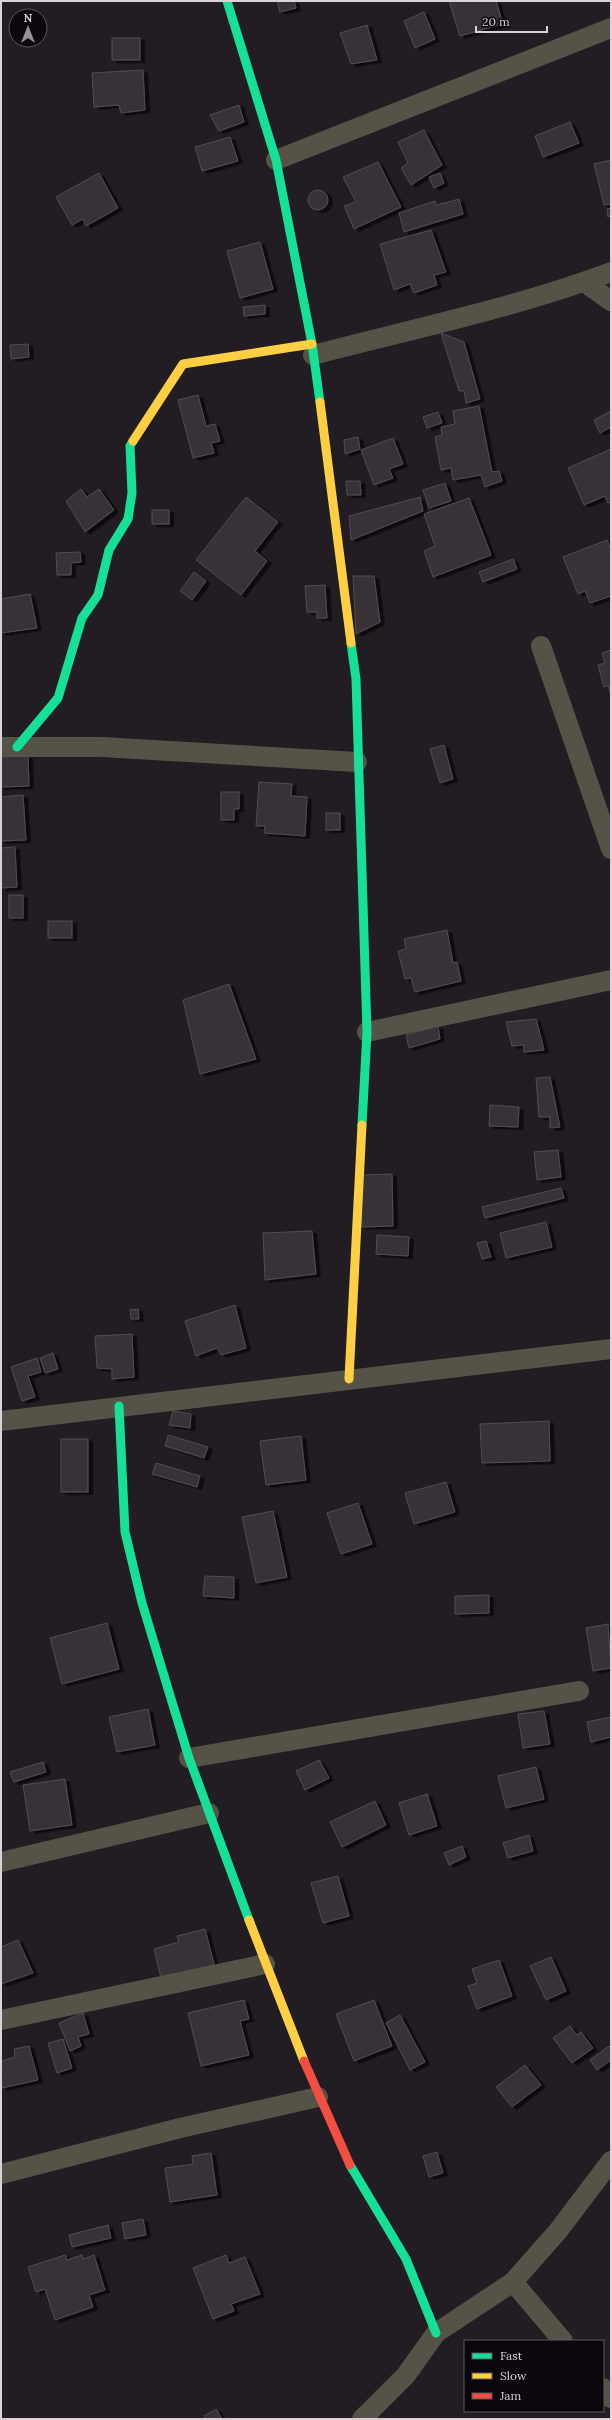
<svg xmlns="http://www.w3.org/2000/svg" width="612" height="2420" font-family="Lora,serif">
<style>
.building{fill:#393339;stroke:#514c52;filter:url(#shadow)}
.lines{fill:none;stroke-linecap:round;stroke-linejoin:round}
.street{stroke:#555247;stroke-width:20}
.fast{stroke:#16e098;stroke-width:9}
.slow{stroke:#ffcf43;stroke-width:9}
.jam{stroke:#f24e42;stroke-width:9}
</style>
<defs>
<filter id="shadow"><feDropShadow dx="4.5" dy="2.5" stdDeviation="0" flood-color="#0009"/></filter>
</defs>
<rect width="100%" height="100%" fill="#221c23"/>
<g class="building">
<path d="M 277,1 L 294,1 L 296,8 L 280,12 Z"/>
<path d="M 449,1 L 496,1 L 503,24 L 460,36 Z"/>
<path d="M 424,12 L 435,39 L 415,48 L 404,21 Z"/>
<path d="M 367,25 L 377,60 L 351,64 L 340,33 Z"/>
<rect x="112" y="38" width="28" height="22"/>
<path d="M 143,70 L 145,110 L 121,113 L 119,105 L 94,107 L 92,73 Z"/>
<path d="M 239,105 L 244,122 L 219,131 L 210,115 Z"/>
<path d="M 570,122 L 579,143 L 543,157 L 535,136 Z"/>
<path d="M 424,130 L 442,165 L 411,185 L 401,168 L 408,163 L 398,142 Z"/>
<path d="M 230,137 L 238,161 L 202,171 L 195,147 Z"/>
<path d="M 611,160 L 611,204 L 604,205 L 594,164 Z"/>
<path d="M 378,162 L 401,207 L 354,229 L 344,206 L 356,202 L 343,177 Z"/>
<path d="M 99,173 L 118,208 L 86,226 L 83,219 L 72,225 L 56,197 Z"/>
<path d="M 440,173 L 444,183 L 434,188 L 429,177 Z"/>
<circle cx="318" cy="200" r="10"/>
<path d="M 459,199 L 463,214 L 404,232 L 399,213 L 435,201 L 437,205 Z"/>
<path d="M 611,208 L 611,216 L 608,217 L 607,209 Z"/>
<path d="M 431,230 L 446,272 L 434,275 L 437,285 L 414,293 L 410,284 L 394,290 L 380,244 Z"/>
<path d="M 260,242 L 273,289 L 240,298 L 227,251 Z"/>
<path d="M 265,305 L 265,314 L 244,316 L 243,307 Z"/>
<path d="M 441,333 L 464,342 L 480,399 L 466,403 L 464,391 L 459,391 Z"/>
<path d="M 28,344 L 29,357 L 11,359 L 10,345 Z"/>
<path d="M 198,395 L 206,426 L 215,424 L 220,441 L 211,443 L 214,453 L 193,458 L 178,400 Z"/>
<path d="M 479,406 L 492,472 L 499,471 L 502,481 L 485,487 L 481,475 L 453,480 L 451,468 L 441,470 L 435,437 L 442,435 L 441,427 L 455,424 L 453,411 Z"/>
<path d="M 611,411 L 611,427 L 600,433 L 594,420 Z"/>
<path d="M 438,412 L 442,423 L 427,428 L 423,417 Z"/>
<path d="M 358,437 L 360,449 L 345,454 L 344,440 Z"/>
<path d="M 393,438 L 403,464 L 389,469 L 393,478 L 374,485 L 361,450 Z"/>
<path d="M 611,449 L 611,502 L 608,503 L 605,496 L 584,505 L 568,468 Z"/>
<path d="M 346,481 L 360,481 L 361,495 L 347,495 Z"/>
<path d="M 445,483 L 451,501 L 429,508 L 423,490 Z"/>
<path d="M 81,489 L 87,497 L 99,489 L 114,510 L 85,532 L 66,501 Z"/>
<path d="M 246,497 L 278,522 L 255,551 L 267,561 L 241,595 L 196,560 Z"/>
<path d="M 420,497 L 423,511 L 351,540 L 349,516 Z"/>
<path d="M 469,498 L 491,555 L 433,577 L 424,551 L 435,546 L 424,514 Z"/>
<rect x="152" y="510" width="17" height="14"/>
<path d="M 607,540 L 611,550 L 611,596 L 590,603 L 585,591 L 578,594 L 563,557 Z"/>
<path d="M 80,552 L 81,562 L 71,563 L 71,575 L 57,575 L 56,553 Z"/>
<path d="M 513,559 L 517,569 L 483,582 L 479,572 Z"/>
<path d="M 194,572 L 206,581 L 192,600 L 180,591 Z"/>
<path d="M 353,576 L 374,576 L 380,622 L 356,634 Z"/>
<path d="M 325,585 L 327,618 L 317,618 L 317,612 L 307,612 L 305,586 Z"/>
<path d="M 30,594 L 37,628 L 1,633 L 1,599 Z"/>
<path d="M 611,650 L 611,695 L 608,686 L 604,687 L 598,665 L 605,663 L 602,653 Z"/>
<path d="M 444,745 L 453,779 L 440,783 L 430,749 Z"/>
<path d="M 28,756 L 29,786 L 1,787 L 1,757 Z"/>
<path d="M 259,782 L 292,784 L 291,796 L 307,797 L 305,836 L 264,833 L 265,826 L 256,826 Z"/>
<path d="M 221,792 L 239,792 L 239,809 L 234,809 L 234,820 L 221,820 Z"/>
<path d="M 23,795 L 26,840 L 1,841 L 1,797 Z"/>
<rect x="326" y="813" width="14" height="17"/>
<path d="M 15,847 L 17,887 L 1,888 L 1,848 Z"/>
<rect x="9" y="895" width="14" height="23"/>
<rect x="48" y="921" width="24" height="17"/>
<path d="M 447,930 L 453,963 L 457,962 L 461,981 L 415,992 L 411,978 L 405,979 L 398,951 L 406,949 L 404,939 Z"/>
<path d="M 229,984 L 256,1059 L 200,1074 L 183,1000 Z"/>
<path d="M 536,1019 L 544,1050 L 524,1052 L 524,1045 L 512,1046 L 506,1022 Z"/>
<path d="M 438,1026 L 440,1039 L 409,1048 L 406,1035 Z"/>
<path d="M 550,1077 L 560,1127 L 550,1128 L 550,1117 L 539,1117 L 536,1078 Z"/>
<path d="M 490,1105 L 519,1107 L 518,1127 L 489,1126 Z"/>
<path d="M 558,1150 L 561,1177 L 537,1180 L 534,1152 Z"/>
<path d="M 392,1174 L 393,1226 L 362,1227 L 360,1175 Z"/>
<path d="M 561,1188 L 564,1198 L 485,1218 L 482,1207 Z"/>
<path d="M 546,1222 L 552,1247 L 506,1258 L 500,1233 Z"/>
<path d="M 312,1231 L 316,1274 L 265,1280 L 263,1233 Z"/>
<path d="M 377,1235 L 409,1237 L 408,1256 L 376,1254 Z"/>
<path d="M 486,1241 L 491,1257 L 482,1259 L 477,1243 Z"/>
<path d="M 235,1305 L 246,1348 L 221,1355 L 217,1348 L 196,1356 L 185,1321 Z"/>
<path d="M 138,1309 L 139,1319 L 131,1319 L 130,1310 Z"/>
<path d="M 132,1334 L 134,1377 L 112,1379 L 112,1369 L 97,1368 L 95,1336 Z"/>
<path d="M 53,1353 L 58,1369 L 45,1373 L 40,1358 Z"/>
<path d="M 37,1358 L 41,1372 L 28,1376 L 35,1397 L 22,1401 L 11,1367 Z"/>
<path d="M 173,1411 L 191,1414 L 190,1428 L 169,1425 Z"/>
<path d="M 549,1421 L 550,1461 L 482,1463 L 480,1424 Z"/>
<path d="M 168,1435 L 208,1447 L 204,1458 L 165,1446 Z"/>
<path d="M 301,1436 L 306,1480 L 266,1485 L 260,1441 Z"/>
<rect x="61" y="1439" width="27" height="53"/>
<path d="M 156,1463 L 200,1476 L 197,1487 L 152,1474 Z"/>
<path d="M 446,1482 L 455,1512 L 414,1524 L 405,1493 Z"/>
<path d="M 358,1503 L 372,1544 L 341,1554 L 327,1513 Z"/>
<path d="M 273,1511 L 287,1577 L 256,1583 L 242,1517 Z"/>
<path d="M 205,1576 L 234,1577 L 234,1598 L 203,1596 Z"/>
<path d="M 489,1595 L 489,1613 L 455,1614 L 455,1596 Z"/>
<path d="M 107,1623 L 119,1669 L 62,1684 L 50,1638 Z"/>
<path d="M 608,1624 L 611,1668 L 593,1671 L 586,1628 Z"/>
<path d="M 148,1709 L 155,1745 L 117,1752 L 109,1717 Z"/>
<path d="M 544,1711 L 550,1744 L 523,1748 L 518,1714 Z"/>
<path d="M 611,1717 L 611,1737 L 591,1742 L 587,1722 Z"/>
<path d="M 319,1760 L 329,1778 L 305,1790 L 296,1771 Z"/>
<path d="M 43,1762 L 46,1772 L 14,1782 L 10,1772 Z"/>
<path d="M 536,1767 L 544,1799 L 506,1808 L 498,1776 Z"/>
<path d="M 65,1779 L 72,1825 L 30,1831 L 23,1785 Z"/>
<path d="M 427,1794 L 437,1826 L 409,1835 L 399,1803 Z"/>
<path d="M 375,1801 L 386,1825 L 342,1847 L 330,1822 Z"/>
<path d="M 529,1835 L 533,1851 L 508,1858 L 503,1843 Z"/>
<path d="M 462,1846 L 466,1857 L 449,1865 L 444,1853 Z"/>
<path d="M 338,1876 L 349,1916 L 323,1923 L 311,1883 Z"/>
<path d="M 205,1929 L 215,1968 L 162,1982 L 154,1949 L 179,1942 L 177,1936 Z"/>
<path d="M 18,1940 L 33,1973 L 1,1984 L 1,1947 Z"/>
<path d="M 551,1957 L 566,1991 L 546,2000 L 530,1966 Z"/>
<path d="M 499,1960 L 512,1996 L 477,2009 L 468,1986 L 477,1983 L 472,1969 Z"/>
<path d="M 244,2000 L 249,2019 L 240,2021 L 249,2055 L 201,2066 L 188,2013 Z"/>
<path d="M 374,2000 L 392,2046 L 354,2061 L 336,2014 Z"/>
<path d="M 83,2013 L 89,2034 L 78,2037 L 81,2046 L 70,2051 L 59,2023 Z"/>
<path d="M 400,2015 L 425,2062 L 410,2070 L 386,2023 Z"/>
<path d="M 570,2026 L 577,2035 L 581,2032 L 593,2048 L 572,2063 L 553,2038 Z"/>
<path d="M 63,2039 L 72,2068 L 57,2073 L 48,2043 Z"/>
<path d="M 29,2046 L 38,2080 L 2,2088 L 1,2061 L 15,2057 L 14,2049 Z"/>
<path d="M 609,2046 L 611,2049 L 611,2060 L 597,2070 L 590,2060 Z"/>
<path d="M 525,2065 L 541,2085 L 512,2107 L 496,2087 Z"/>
<path d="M 437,2152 L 443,2173 L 429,2177 L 423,2156 Z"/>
<path d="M 211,2153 L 217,2195 L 170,2202 L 165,2168 L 193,2164 L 192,2156 Z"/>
<path d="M 143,2219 L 146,2235 L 125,2239 L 122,2223 Z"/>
<path d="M 108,2225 L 111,2238 L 72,2247 L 69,2235 Z"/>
<path d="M 65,2255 L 67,2260 L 82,2255 L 83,2259 L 94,2255 L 105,2290 L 89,2295 L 93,2307 L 55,2320 L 45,2289 L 36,2292 L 28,2267 Z"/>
<path d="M 226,2255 L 229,2263 L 245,2257 L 260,2294 L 231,2304 L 234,2311 L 213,2319 L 193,2268 Z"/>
<path d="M 216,2409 L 222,2419 L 206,2419 L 204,2416 Z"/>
</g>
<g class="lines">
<g class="street">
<path d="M 276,160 L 611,28"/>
<path d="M 584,282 L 611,301"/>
<path d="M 313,355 C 412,329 515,308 611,272"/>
<path d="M 541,646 L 611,849"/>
<path d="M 1,747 L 102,747 L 357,762"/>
<path d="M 367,1032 L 611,980"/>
<path d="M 1,1421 L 611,1349"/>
<path d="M 189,1758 L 579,1691"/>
<path d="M 1,1862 L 209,1813"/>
<path d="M 1,2020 L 265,1964"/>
<path d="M 1,2174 L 180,2128 L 318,2097"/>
<path d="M 513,2282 L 563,2341"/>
<path d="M 603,2388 L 611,2398"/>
<path d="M 362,2419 L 406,2375 L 436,2333 L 513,2282 L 558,2231 L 611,2161"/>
</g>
<g class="fast">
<path d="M 227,1 L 276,160 L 312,344 L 320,402"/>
<path d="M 351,643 L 356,679 L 367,1032 L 362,1125"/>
<path d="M 17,747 L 58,698 L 82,618 L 98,595 L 109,550 L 128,519 L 132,493 L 130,446 L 133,441"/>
<path d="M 119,1406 L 125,1532 L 142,1603 L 189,1758 L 249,1920"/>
<path d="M 350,2165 L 406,2259 L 436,2333"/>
</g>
<g class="slow">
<path d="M 320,402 L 351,643"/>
<path d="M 133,441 L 183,364 L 312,344"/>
<path d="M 349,1379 L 362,1125"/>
<path d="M 249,1920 L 304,2061"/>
</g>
<path class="jam" d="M 304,2061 L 350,2165"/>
</g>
<rect width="612" height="2420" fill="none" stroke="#d9d0d9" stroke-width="4"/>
<rect x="464" y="2340" width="140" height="72" fill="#0b070c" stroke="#5d575e"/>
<rect x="472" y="2353" width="20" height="6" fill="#16e098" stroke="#5d575e"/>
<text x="500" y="2360" font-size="12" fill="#d9d0d9">Fast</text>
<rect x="472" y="2373" width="20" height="6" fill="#ffcf43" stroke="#5d575e"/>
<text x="500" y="2380" font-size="12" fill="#d9d0d9">Slow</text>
<rect x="472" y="2393" width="20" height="6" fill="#f24e42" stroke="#5d575e"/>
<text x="500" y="2400" font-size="12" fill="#d9d0d9">Jam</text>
<g transform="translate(28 28)"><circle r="19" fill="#0b070c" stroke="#5d575e"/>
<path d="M0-3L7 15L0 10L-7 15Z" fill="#999199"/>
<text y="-6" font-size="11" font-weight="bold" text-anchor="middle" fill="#d9d0d9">N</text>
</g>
<path d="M476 26v6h71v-6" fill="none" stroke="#d9d0d9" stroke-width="2"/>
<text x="482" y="26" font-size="12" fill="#d9d0d9" stroke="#0b070c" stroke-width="3" paint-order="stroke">20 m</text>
</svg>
